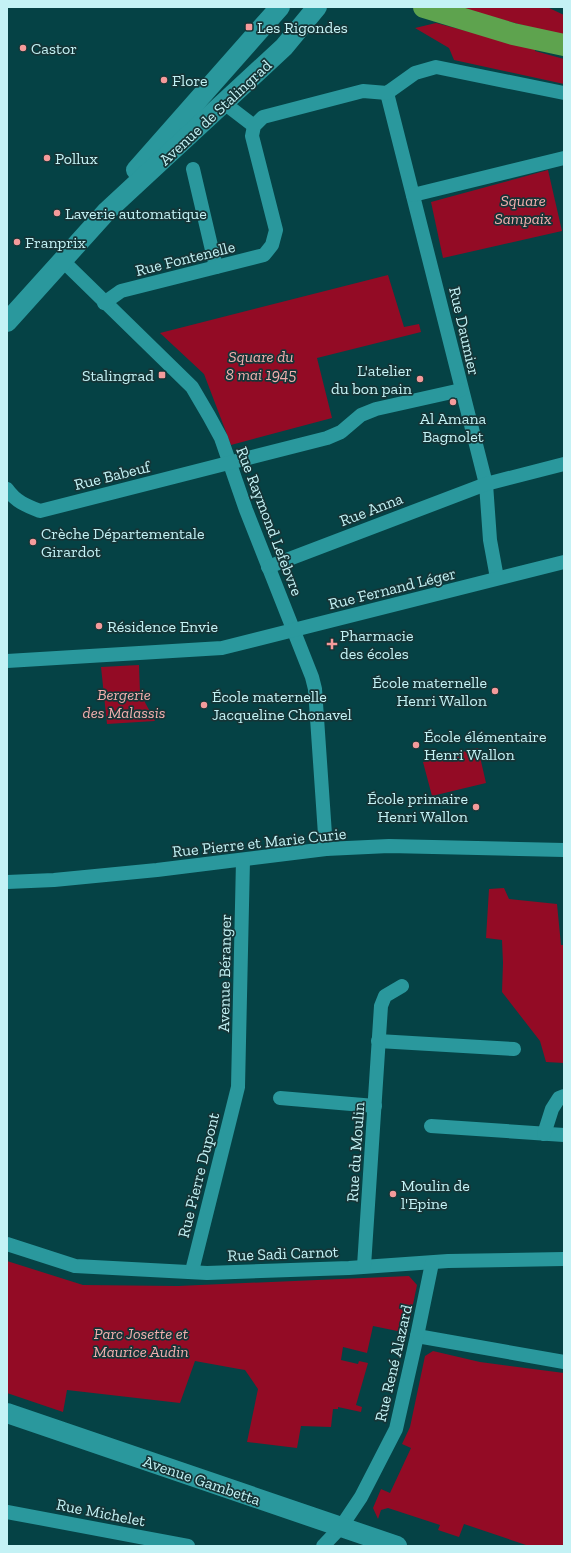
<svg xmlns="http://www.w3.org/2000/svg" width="571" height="1553" font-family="'Zilla Slab',serif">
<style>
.green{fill:#930b25}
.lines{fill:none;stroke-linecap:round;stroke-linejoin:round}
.minor{stroke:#2a989d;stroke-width:14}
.secondary{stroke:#2a989d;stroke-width:20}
.motorway{stroke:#5ea34e;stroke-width:22}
.poi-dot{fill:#f59b9b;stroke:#153537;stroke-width:1.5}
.labels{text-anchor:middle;stroke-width:3.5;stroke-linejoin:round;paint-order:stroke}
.poi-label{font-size:16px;fill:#c4f2f5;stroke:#153537;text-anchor:start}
.street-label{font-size:16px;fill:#c4f2f5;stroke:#153537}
.park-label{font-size:16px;font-style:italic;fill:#f2afae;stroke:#153537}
</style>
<rect width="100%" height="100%" fill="#054245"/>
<g class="green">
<path d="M 454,7 L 547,7 L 564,15 L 564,36 Z"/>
<path d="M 436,23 L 478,34 L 536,44 L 535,51 L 564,59 L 564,84 L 454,60 L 449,48 L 415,28 Z"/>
<path d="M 548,170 L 562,231 L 443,258 L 431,202 Z"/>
<path d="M 388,275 L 404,327 L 419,324 L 421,332 L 317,358 L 332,418 L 231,445 L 204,374 L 160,333 Z"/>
<path d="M 139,665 L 140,693 L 155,721 L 107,724 L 101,667 Z"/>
<path d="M 478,748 L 486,783 L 432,796 L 423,762 Z"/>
<path d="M 504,888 L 509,899 L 557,904 L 561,945 L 564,945 L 564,1063 L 546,1062 L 540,1041 L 502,992 L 503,963 L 502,940 L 486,938 L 489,889 Z"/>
<path d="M 7,1261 L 83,1285 L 178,1286 L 409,1276 L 417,1285 L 407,1333 L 373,1326 L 367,1353 L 343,1347 L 341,1360 L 358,1364 L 359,1361 L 368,1363 L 356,1405 L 362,1407 L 361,1412 L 338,1407 L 338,1409 L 333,1409 L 331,1427 L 301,1426 L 297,1448 L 247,1442 L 258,1389 L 245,1370 L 239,1369 L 195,1361 L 180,1403 L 67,1390 L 63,1412 L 7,1393 Z"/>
<path d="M 433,1351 L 480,1362 L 564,1373 L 564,1546 L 529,1546 L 464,1524 L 459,1537 L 438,1530 L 440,1525 L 388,1508 L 381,1510 L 378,1519 L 373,1508 L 381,1489 L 390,1493 L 411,1448 L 402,1444 L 410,1427 L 425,1356 Z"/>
</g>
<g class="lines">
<g class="minor">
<path d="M 387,93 L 486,484 L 490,540 L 497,578"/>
<path d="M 224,103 L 254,126"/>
<path d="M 193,169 L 216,267"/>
<path d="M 413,195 L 564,158"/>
<path d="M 63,261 L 192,387 L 209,416 L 221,438 L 246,510 L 312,677 L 315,689 L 326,849"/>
<path d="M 104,303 L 121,291 L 264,255 L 272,245 L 276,230 L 252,136 L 254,126 L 263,117 L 363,91 L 387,93 L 415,73 L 436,67 L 564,93"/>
<path d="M 7,489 C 16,502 27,506 40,511 L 327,438 L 341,432 L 361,415 L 376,409 L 461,390"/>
<path d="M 268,567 L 486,484 L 564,464"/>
<path d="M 7,661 L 222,648 L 564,562"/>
<path d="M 7,882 L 54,880 L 157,870 L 326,849 L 389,846 L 564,850"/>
<path d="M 378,1041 L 514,1049"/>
<path d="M 280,1098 L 375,1106"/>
<path d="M 431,1126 L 564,1135"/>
<path d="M 544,1134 L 552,1109 L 559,1098 L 564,1096"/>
<path d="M 7,1244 L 75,1266 L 207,1273 L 349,1268 L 448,1261 L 564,1259"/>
<path d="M 364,1266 L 381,1006 L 385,996 L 402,986"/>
<path d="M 192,1271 L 238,1087 L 243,860"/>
<path d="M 417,1336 L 564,1362"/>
<path d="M 7,1512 L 188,1546"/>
<path d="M 323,1546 L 341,1527 L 361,1497 L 396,1429 L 417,1336 L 432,1263"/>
</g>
<g class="secondary">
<path d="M 136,170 L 280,7"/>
<path d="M 7,322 L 107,211 L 284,47 L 317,7"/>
<path d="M 7,1413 L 397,1546"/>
</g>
<path class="motorway" d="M 424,7 L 513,34 L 564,45"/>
</g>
<g class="poi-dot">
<rect x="245" y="23" width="8" height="8" rx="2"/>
<circle cx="23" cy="48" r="4"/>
<circle cx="164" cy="80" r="4"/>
<circle cx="47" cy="158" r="4"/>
<circle cx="57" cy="213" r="4"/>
<circle cx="17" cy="242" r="4"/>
<rect x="158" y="371" width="8" height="8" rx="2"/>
<circle cx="420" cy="379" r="4"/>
<circle cx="453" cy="402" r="4"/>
<circle cx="33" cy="542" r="4"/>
<circle cx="99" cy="626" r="4"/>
<path d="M330 638h4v4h4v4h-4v4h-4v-4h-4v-4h4z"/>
<circle cx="495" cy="691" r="4"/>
<circle cx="204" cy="705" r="4"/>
<circle cx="416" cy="745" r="4"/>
<circle cx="476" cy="807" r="4"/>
<circle cx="393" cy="1194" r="4"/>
</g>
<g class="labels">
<g class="poi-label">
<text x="257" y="33">Les Rigondes</text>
<text x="31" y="54">Castor</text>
<text x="172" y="86">Flore</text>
<text x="55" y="164">Pollux</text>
<text x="65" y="219">Laverie automatique</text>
<text x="25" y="248">Franprix</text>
<text x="412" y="376" text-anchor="end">L'atelier<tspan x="412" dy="18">du bon pain</tspan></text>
<text x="154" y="381" text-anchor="end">Stalingrad</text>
<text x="453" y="424" text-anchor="middle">Al Amana<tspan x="453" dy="18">Bagnolet</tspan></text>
<text x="41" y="539">Crèche Départementale<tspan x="41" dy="18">Girardot</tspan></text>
<text x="107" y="632">Résidence Envie</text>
<text x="340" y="641">Pharmacie<tspan x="340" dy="18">des écoles</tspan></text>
<text x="487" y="688" text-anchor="end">École maternelle<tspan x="487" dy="18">Henri Wallon</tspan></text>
<text x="212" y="702">École maternelle<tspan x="212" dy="18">Jacqueline Chonavel</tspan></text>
<text x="424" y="742">École élémentaire<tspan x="424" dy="18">Henri Wallon</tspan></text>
<text x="468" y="804" text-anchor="end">École primaire<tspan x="468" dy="18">Henri Wallon</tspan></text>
<text x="401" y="1191">Moulin de<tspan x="401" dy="18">l'Epine</tspan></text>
</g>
<g class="street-label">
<text transform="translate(215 112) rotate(-43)" y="6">Avenue de Stalingrad</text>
<text transform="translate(185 258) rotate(-14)" y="6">Rue Fontenelle</text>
<text transform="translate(465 331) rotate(77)" y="6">Rue Daumier</text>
<text transform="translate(112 475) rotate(-14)" y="6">Rue Babeuf</text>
<text transform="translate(371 509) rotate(-21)" y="6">Rue Anna</text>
<text transform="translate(270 521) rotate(69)" y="6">Rue Raymond Lefebvre</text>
<text transform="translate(392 588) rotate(-14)" y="6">Rue Fernand Léger</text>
<text transform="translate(259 842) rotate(-6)" y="6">Rue Pierre et Marie Curie</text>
<text transform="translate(224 973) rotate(-89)" y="6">Avenue Béranger</text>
<text transform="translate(355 1152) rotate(-86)" y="6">Rue du Moulin</text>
<text transform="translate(198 1175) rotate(-76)" y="6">Rue Pierre Dupont</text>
<text transform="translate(283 1253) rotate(-2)" y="6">Rue Sadi Carnot</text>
<text transform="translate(393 1363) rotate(-77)" y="6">Rue René Alazard</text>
<text transform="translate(202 1480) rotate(19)" y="6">Avenue Gambetta</text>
<text transform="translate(101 1512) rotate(11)" y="6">Rue Michelet</text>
</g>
<g class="park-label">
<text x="523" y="206">Square<tspan x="523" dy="18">Sampaix</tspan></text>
<text x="261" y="362">Square du<tspan x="261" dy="18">8 mai 1945</tspan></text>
<text x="124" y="700">Bergerie<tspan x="124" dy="18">des Malassis</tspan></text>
<text x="141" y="1339">Parc Josette et<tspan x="141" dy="18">Maurice Audin</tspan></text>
</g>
</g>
<rect width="571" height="1553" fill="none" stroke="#c4f2f5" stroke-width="16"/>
</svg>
